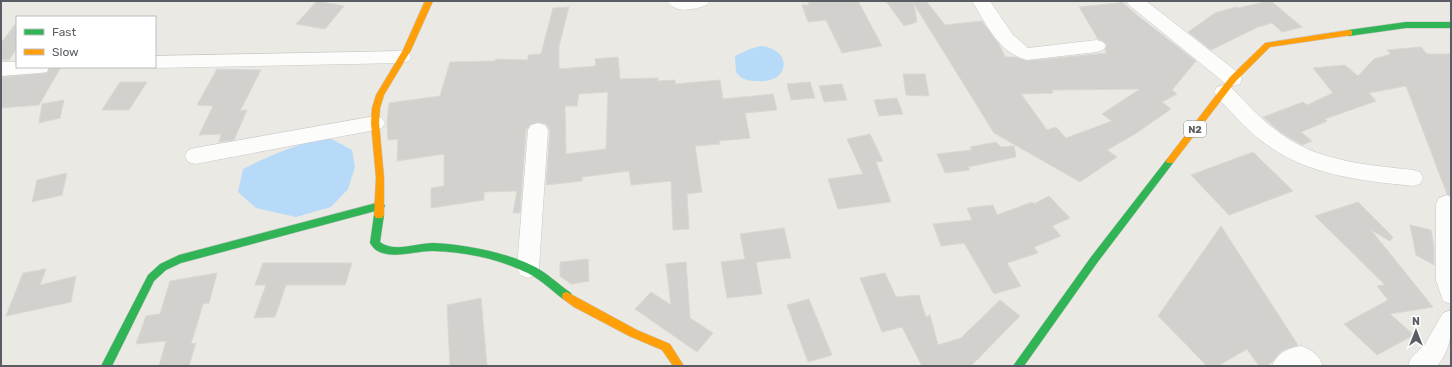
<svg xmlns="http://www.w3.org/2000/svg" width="1452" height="367" font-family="Rubik,sans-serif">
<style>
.water{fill:#b6daf7}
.building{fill:#d2d1ce;stroke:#dad8d3;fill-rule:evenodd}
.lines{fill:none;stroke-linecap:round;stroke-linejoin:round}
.street-casing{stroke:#c7c7c6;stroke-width:1}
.fast-casing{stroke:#c5c5c5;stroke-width:1}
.slow-casing{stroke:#c5c5c5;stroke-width:1}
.street{fill:#fcfcfb;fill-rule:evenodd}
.fast{fill:#30b455;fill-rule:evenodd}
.slow{fill:#ff9f0a;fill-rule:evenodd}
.labels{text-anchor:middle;stroke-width:3.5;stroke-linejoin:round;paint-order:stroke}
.shield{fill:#fff;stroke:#8b8e92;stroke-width:1}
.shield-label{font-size:10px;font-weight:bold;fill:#595d63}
</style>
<rect width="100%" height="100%" fill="#eae9e4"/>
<g class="water">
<path d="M 761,46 C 775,47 790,58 781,73 C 774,83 752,83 742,78 C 740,77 738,74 736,72 L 735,56 L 750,49 Z"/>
<path d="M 328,137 L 352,150 L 355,167 L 348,189 L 331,207 L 296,217 L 256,208 L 238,192 L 243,169 C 273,154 295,145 328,137 Z"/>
</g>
<g class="building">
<path d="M 317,1 L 344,6 L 325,29 L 296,24 Z"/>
<path d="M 808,1 L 858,1 L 882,46 L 842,53 L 826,20 L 808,22 L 802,5 L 809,5 Z"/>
<path d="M 886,1 L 926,1 L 945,25 L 982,21 L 999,44 L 1005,57 L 1015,57 L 1027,61 L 1107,53 L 1105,50 L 1107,45 L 1103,41 L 1098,39 L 1079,7 L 1118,3 L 1121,1 L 1138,16 L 1196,61 L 1172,90 L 1177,94 L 1162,102 L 1171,109 L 1135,134 L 1107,150 L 1117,157 L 1080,182 L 994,133 L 914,4 L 917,22 L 904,26 ZM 1140,89 L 1102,114 L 1112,121 L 1066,138 L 1056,127 L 1047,130 L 1021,94 L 1053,93 L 1052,90 Z"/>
<path d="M 1269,1 L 1271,1 L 1302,27 L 1282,32 L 1272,23 L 1258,27 L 1211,50 L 1188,32 L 1215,13 L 1236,7 L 1238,8 Z"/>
<path d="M 569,7 L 559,46 L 559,69 L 596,66 L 595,59 L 618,57 L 620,79 L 658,78 L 658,81 L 675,80 L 675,84 L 720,80 L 723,99 L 773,94 L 777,110 L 745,113 L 750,138 L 719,141 L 720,144 L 695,146 L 702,192 L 687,194 L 689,229 L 673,230 L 671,181 L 631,185 L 629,171 L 582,177 L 582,181 L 546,185 L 550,130 L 546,124 L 538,122 L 531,124 L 526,130 L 520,213 L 513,213 L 517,191 L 484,192 L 484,200 L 431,208 L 431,188 L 444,186 L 444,154 L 397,161 L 398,139 L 388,140 L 387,123 L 389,103 L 440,96 L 450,62 L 495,61 L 496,59 L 528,60 L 528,55 L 541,54 L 553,8 ZM 608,92 L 606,149 L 566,154 L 565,106 L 577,106 L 579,94 Z"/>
<path d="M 17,22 L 17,48 L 9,60 L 1,60 L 1,43 Z"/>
<path d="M 1421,47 L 1427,54 L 1451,54 L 1451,195 L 1447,194 L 1406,86 L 1369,93 L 1376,101 L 1325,119 L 1327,121 L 1301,132 L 1312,141 L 1302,145 L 1280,132 L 1263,117 L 1303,102 L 1307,105 L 1333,93 L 1313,68 L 1345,65 L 1358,76 L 1374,59 L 1391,54 L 1387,50 Z"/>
<path d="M 61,67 L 39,105 L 1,108 L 1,77 L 47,73 L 50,68 Z"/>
<path d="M 217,69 L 261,70 L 240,111 L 247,110 L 234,140 L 219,142 L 221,134 L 199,135 L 213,106 L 197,105 Z"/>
<path d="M 903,74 L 925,74 L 929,96 L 906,95 Z"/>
<path d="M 120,82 L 147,82 L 129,110 L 102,110 Z"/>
<path d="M 810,82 L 815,98 L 791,100 L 787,84 Z"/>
<path d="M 842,84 L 847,100 L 824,102 L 819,86 Z"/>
<path d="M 897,98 L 903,114 L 879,116 L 874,100 Z"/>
<path d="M 64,100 L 60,118 L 39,123 L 42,104 Z"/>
<path d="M 870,134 L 883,161 L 876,162 L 891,202 L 838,209 L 828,179 L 863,174 L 847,139 Z"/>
<path d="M 996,142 L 1001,147 L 1014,146 L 1016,157 L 968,167 L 970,170 L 945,173 L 937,154 L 972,150 L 970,147 Z"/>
<path d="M 1253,152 L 1293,191 L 1229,215 L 1191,175 Z"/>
<path d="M 67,173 L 62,195 L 32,202 L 37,180 Z"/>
<path d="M 1049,196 L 1070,218 L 1052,226 L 1061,236 L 1034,247 L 1038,253 L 1007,263 L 1021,286 L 994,294 L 964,243 L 941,246 L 933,224 L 972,220 L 967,208 L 993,205 L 997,215 L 1032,202 L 1034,204 Z"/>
<path d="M 1358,202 L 1393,237 L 1390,241 L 1371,230 L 1433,307 L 1390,314 L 1414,335 L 1377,355 L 1344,324 L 1388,300 L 1377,286 L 1385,285 L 1315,216 Z"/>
<path d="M 1410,225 L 1431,230 L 1434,246 L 1434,265 L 1416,255 Z"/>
<path d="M 1221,226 L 1298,345 L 1282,351 L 1272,362 L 1267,366 L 1259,366 L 1247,349 L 1218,366 L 1207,366 L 1158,316 Z"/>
<path d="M 784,228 L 791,258 L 756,262 L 762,294 L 727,298 L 721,262 L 745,259 L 740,234 Z"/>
<path d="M 588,259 L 589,281 L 571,284 L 560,276 L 560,262 Z"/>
<path d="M 686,262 L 690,318 L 713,333 L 697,352 L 635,309 L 651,292 L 671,305 L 666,264 Z"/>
<path d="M 263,263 L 352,263 L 345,285 L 286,285 L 275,317 L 254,318 L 266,285 L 255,285 Z"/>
<path d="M 46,269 L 40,285 L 76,276 L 71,302 L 6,316 L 23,273 Z"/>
<path d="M 217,273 L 209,303 L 203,304 L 191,344 L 196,343 L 189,366 L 159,366 L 166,341 L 136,344 L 146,316 L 160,314 L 170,281 Z"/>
<path d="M 885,273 L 896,297 L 919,295 L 926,317 L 930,315 L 938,345 L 961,338 L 1000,300 L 1020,316 L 971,366 L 922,366 L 902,327 L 882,332 L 860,278 Z"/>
<path d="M 481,298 L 487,366 L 450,366 L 447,305 Z"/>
<path d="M 809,299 L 832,355 L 808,362 L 787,305 Z"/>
</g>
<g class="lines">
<defs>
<g id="street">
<path d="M 667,1 L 710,1 L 707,5 C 694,9 677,15 667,1 Z"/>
<path d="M 972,1 L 990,1 L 1013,35 L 1028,48 L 1097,40 L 1103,42 L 1106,46 L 1103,50 L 1097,52 L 1027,60 C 998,52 987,25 972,1 Z"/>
<path d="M 1126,1 L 1146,1 L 1240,74 L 1242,79 L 1240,84 L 1233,86 L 1226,84 L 1129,5 Z"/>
<path d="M 402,51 L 409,53 L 411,57 L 409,61 L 402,63 L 155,68 L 150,67 L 155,67 L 155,56 Z"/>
<path d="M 1,62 L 17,62 L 17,67 L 49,67 L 47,72 L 40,73 L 1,76 Z"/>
<path d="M 1224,85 L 1231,87 C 1248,105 1266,125 1287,138 C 1324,162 1370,165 1413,170 L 1420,172 L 1423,178 L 1420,184 L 1413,186 C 1365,181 1314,176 1273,149 C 1251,135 1234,115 1217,97 L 1214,92 L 1217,87 Z"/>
<path d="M 375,116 L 382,118 L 385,123 L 382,128 L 375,130 L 195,164 L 188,162 L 185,156 L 188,150 L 195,148 Z"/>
<path d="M 538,123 L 545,125 L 548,130 L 539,268 L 536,275 L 528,278 L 520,275 L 517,268 L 528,130 L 531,125 Z"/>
<path d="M 1447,195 L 1451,197 L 1451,304 L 1443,301 L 1436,280 L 1436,204 L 1439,198 Z"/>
<path d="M 1451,310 C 1451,334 1452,348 1437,366 L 1408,366 L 1411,358 L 1425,344 L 1443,313 Z"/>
<path d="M 1301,346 C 1312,350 1319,355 1323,366 L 1272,366 C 1277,353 1287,348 1301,346 Z"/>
</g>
<g id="fast">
<path d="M 1406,22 L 1451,22 L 1451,28 L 1406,28 L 1349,36 L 1345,33 L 1349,30 Z"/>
<path d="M 1170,158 L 1173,159 L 1174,161 L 1173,163 L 1097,263 L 1024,366 L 1013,366 L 1091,257 L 1167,159 Z"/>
<path d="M 380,202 L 383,203 L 385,206 L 383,209 L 181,263 L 166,270 L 154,281 L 112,366 L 101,366 L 148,275 L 160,264 L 179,255 Z"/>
<path d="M 379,211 L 382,212 L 384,215 L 380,242 C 394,253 417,243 433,243 C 462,244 504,252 531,265 C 545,271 558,284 571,293 L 572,296 L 571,299 L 567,300 L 563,299 C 551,290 537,276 523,271 C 496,258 463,252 433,251 C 416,250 381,264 370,243 L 374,215 L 376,212 Z"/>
</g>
<g id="slow">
<path d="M 425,1 L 433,1 L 411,50 L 384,95 L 380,108 L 379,123 L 384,178 L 384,215 L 382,218 L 376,218 L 374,215 L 376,178 L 371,123 L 372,108 L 376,95 L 403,50 Z"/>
<path d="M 1349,30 L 1352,31 L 1352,35 L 1270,47 L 1236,81 L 1173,163 L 1167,163 L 1166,161 L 1167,159 L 1230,77 L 1265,43 Z"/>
<path d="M 567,292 L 637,330 L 670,344 L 684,366 L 673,366 L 662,350 L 629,336 L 574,307 L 563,299 L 562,296 L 563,293 Z"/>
</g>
</defs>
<use href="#street" class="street-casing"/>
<use href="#fast" class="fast-casing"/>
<use href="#slow" class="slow-casing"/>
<use href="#street" class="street"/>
<use href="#fast" class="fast"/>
<use href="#slow" class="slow"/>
</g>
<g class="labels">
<rect class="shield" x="1184" y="121" width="22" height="16" rx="3"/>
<g class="shield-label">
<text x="1195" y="133">N2</text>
</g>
</g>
<rect width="1452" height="367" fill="none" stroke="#595d63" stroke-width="4"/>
<rect x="16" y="16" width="140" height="52" fill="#ffffff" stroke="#bdbec1"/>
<rect x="24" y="29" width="20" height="6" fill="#30b455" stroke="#bdbec1"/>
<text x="52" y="36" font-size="12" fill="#595d63">Fast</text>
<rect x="24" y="49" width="20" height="6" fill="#ff9f0a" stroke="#bdbec1"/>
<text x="52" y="56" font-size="12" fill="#595d63">Slow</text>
<g transform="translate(1416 331)" stroke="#ffffff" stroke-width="3" paint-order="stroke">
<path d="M0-3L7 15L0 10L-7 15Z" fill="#595d63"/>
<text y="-6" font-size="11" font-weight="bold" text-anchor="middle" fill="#595d63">N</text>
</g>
</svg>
